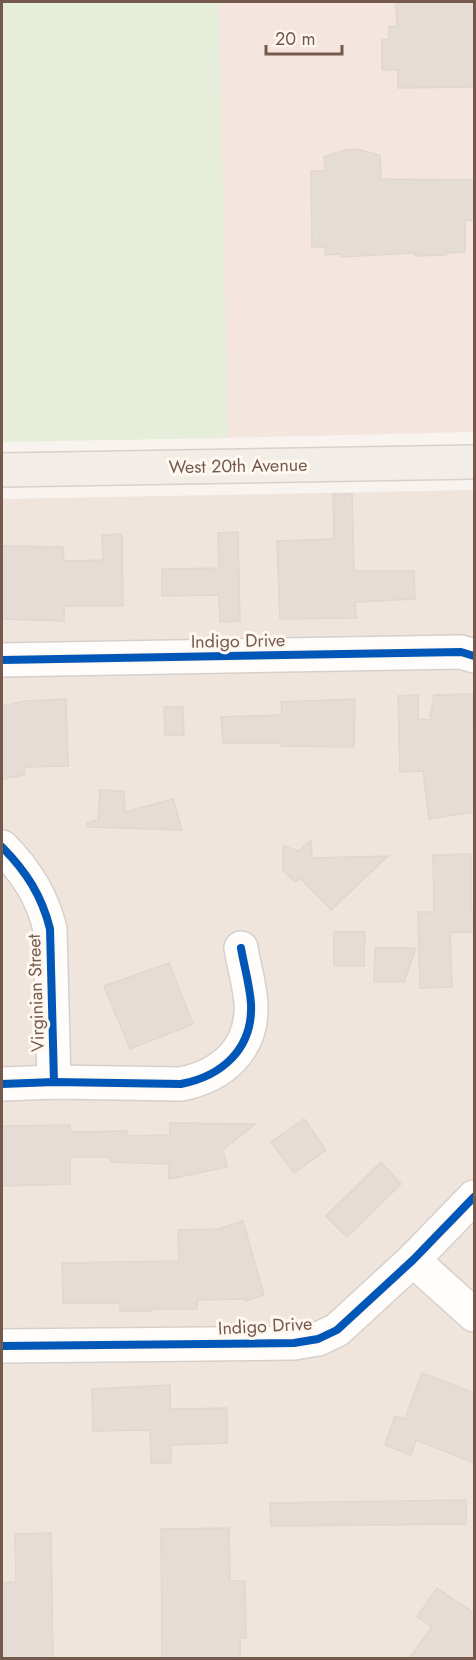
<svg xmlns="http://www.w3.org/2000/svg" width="476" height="1660" font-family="Jost,sans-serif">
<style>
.residential{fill:#f0e5dc}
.commercial{fill:#f5e5df}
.green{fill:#e6eed9}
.building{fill:#e5dcd5;stroke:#e1d6d0;stroke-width:1.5}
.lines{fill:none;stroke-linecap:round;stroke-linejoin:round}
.minor-casing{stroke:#d6cfca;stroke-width:36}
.major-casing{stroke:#d9d0cb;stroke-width:36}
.minor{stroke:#fefdfc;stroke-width:33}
.major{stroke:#f2ede7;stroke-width:33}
.cycleway-casing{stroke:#fef8f0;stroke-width:11}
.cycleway{stroke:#0057b8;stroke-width:8}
.labels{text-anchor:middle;stroke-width:6;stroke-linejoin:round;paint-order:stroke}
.street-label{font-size:18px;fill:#76594d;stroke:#fef8f0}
</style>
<rect width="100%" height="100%" fill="#f8f3ee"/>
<path class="residential" d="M 474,490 L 474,1658 L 2,1658 L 2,499 Z"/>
<path class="commercial" d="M 219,2 L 474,2 L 474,432 L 228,438 Z"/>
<path class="green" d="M 2,2 L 219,2 L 228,438 L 2,442 Z"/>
<g class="building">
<path d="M 396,2 L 474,2 L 474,87 L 398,88 L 398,70 L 382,70 L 382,40 L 389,39 L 389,27 L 397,26 Z"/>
<path d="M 357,149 L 380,155 L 381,179 L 474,180 L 474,220 L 465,221 L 465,252 L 446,253 L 446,255 L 415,256 L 415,253 L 341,257 L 341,254 L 325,255 L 325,247 L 312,247 L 311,171 L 325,171 L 324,157 L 345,150 Z"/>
<path d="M 333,494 L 352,494 L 354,571 L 414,571 L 415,599 L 355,602 L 356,618 L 280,619 L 277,541 L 334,539 Z"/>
<path d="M 238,532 L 240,621 L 220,622 L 219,595 L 162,596 L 162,569 L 219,568 L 218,533 Z"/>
<path d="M 122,534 L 123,606 L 64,606 L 64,621 L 2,619 L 2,546 L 63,547 L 64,561 L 103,560 L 102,535 Z"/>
<path d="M 473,694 L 474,812 L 429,819 L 423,771 L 400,772 L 398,696 L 418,695 L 418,719 L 430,720 L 434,695 Z"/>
<path d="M 66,699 L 68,766 L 24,767 L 25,775 L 2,779 L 2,706 L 26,701 Z"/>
<path d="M 355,699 L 354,747 L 281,746 L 281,743 L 223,743 L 221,717 L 282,715 L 281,702 Z"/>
<path d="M 164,707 L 183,707 L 184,735 L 165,735 Z"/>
<path d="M 100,790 L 124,791 L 125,812 L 173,799 L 182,830 L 88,827 L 87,823 L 98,820 Z"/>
<path d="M 311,840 L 312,858 L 388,856 L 331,910 L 300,878 L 295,882 L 283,870 L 283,846 L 299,851 Z"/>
<path d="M 471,854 L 471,911 L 474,911 L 474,932 L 450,932 L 452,987 L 420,988 L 418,912 L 434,912 L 433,855 Z"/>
<path d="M 334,932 L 365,932 L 364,966 L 334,966 Z"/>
<path d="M 375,948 L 416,948 L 404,982 L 374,982 Z"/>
<path d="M 169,963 L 193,1024 L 130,1049 L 104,986 Z"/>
<path d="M 304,1119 L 326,1150 L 294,1173 L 271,1142 Z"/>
<path d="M 170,1123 L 255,1124 L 223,1150 L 227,1167 L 169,1179 L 169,1164 L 110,1162 L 110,1157 L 70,1157 L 70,1184 L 2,1186 L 2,1126 L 70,1125 L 70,1132 L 127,1131 L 127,1136 L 170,1135 Z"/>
<path d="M 381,1162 L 401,1184 L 347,1237 L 326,1216 Z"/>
<path d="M 243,1221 L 264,1295 L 245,1301 L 244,1299 L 197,1300 L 197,1309 L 152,1309 L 152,1311 L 120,1311 L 120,1303 L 63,1303 L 62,1263 L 179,1261 L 178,1230 L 218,1229 Z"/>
<path d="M 422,1373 L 474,1393 L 474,1463 L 416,1440 L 411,1455 L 385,1445 L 395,1416 L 405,1419 Z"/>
<path d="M 170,1385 L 170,1409 L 227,1408 L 227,1443 L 171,1445 L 171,1463 L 151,1463 L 150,1430 L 93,1431 L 92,1389 Z"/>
<path d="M 466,1500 L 466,1524 L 271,1526 L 270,1503 Z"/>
<path d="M 229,1528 L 230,1581 L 245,1581 L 246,1638 L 240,1638 L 240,1659 L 162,1659 L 161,1529 Z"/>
<path d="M 51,1533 L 53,1659 L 2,1659 L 2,1583 L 16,1582 L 15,1534 Z"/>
<path d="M 437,1588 L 474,1613 L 474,1659 L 409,1659 L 432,1627 L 417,1617 Z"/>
</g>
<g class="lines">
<defs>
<g id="minor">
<path d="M 2,660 L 461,652 L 474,656"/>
<path d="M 2,847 C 26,871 42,896 50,929 L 54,1082"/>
<path d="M 2,1084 L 54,1082 L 181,1084 C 222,1076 253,1049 251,1004 C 250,986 244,966 241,948"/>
<path d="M 413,1260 L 474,1315"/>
<path d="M 2,1346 L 294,1343 L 318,1339 L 337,1330 L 413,1260 L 474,1197"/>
</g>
<path id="major" d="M 2,470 L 474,462"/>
</defs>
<use href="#minor" class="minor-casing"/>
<use href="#major" class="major-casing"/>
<use href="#minor" class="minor"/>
<use href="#major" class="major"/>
<defs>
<g id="cycleway">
<path d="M 2,660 L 461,652 L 474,656"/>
<path d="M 2,847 C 26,871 42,896 50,929 L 54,1082"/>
<path d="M 2,1084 L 54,1082 L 181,1084 C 222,1076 253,1049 251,1004 C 250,986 244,966 241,948"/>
<path d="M 2,1346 L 294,1343 L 318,1339 L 337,1330 L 413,1260 L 474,1197"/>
</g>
</defs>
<use href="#cycleway" class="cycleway-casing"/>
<use href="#cycleway" class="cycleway"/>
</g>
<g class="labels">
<g class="street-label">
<text transform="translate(238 466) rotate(-1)" y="6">West 20th Avenue</text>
<text transform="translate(238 641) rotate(-1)" y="6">Indigo Drive</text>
<text transform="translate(36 993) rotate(-92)" y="6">Virginian Street</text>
<text transform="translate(265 1326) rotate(-3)" y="6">Indigo Drive</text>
</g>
</g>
<rect width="476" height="1660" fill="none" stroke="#76594d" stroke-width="6"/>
<path d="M266 45v9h76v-9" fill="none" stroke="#76594d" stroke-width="3"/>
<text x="275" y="45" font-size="18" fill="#76594d" stroke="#fef8f0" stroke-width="4.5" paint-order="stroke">20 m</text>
</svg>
